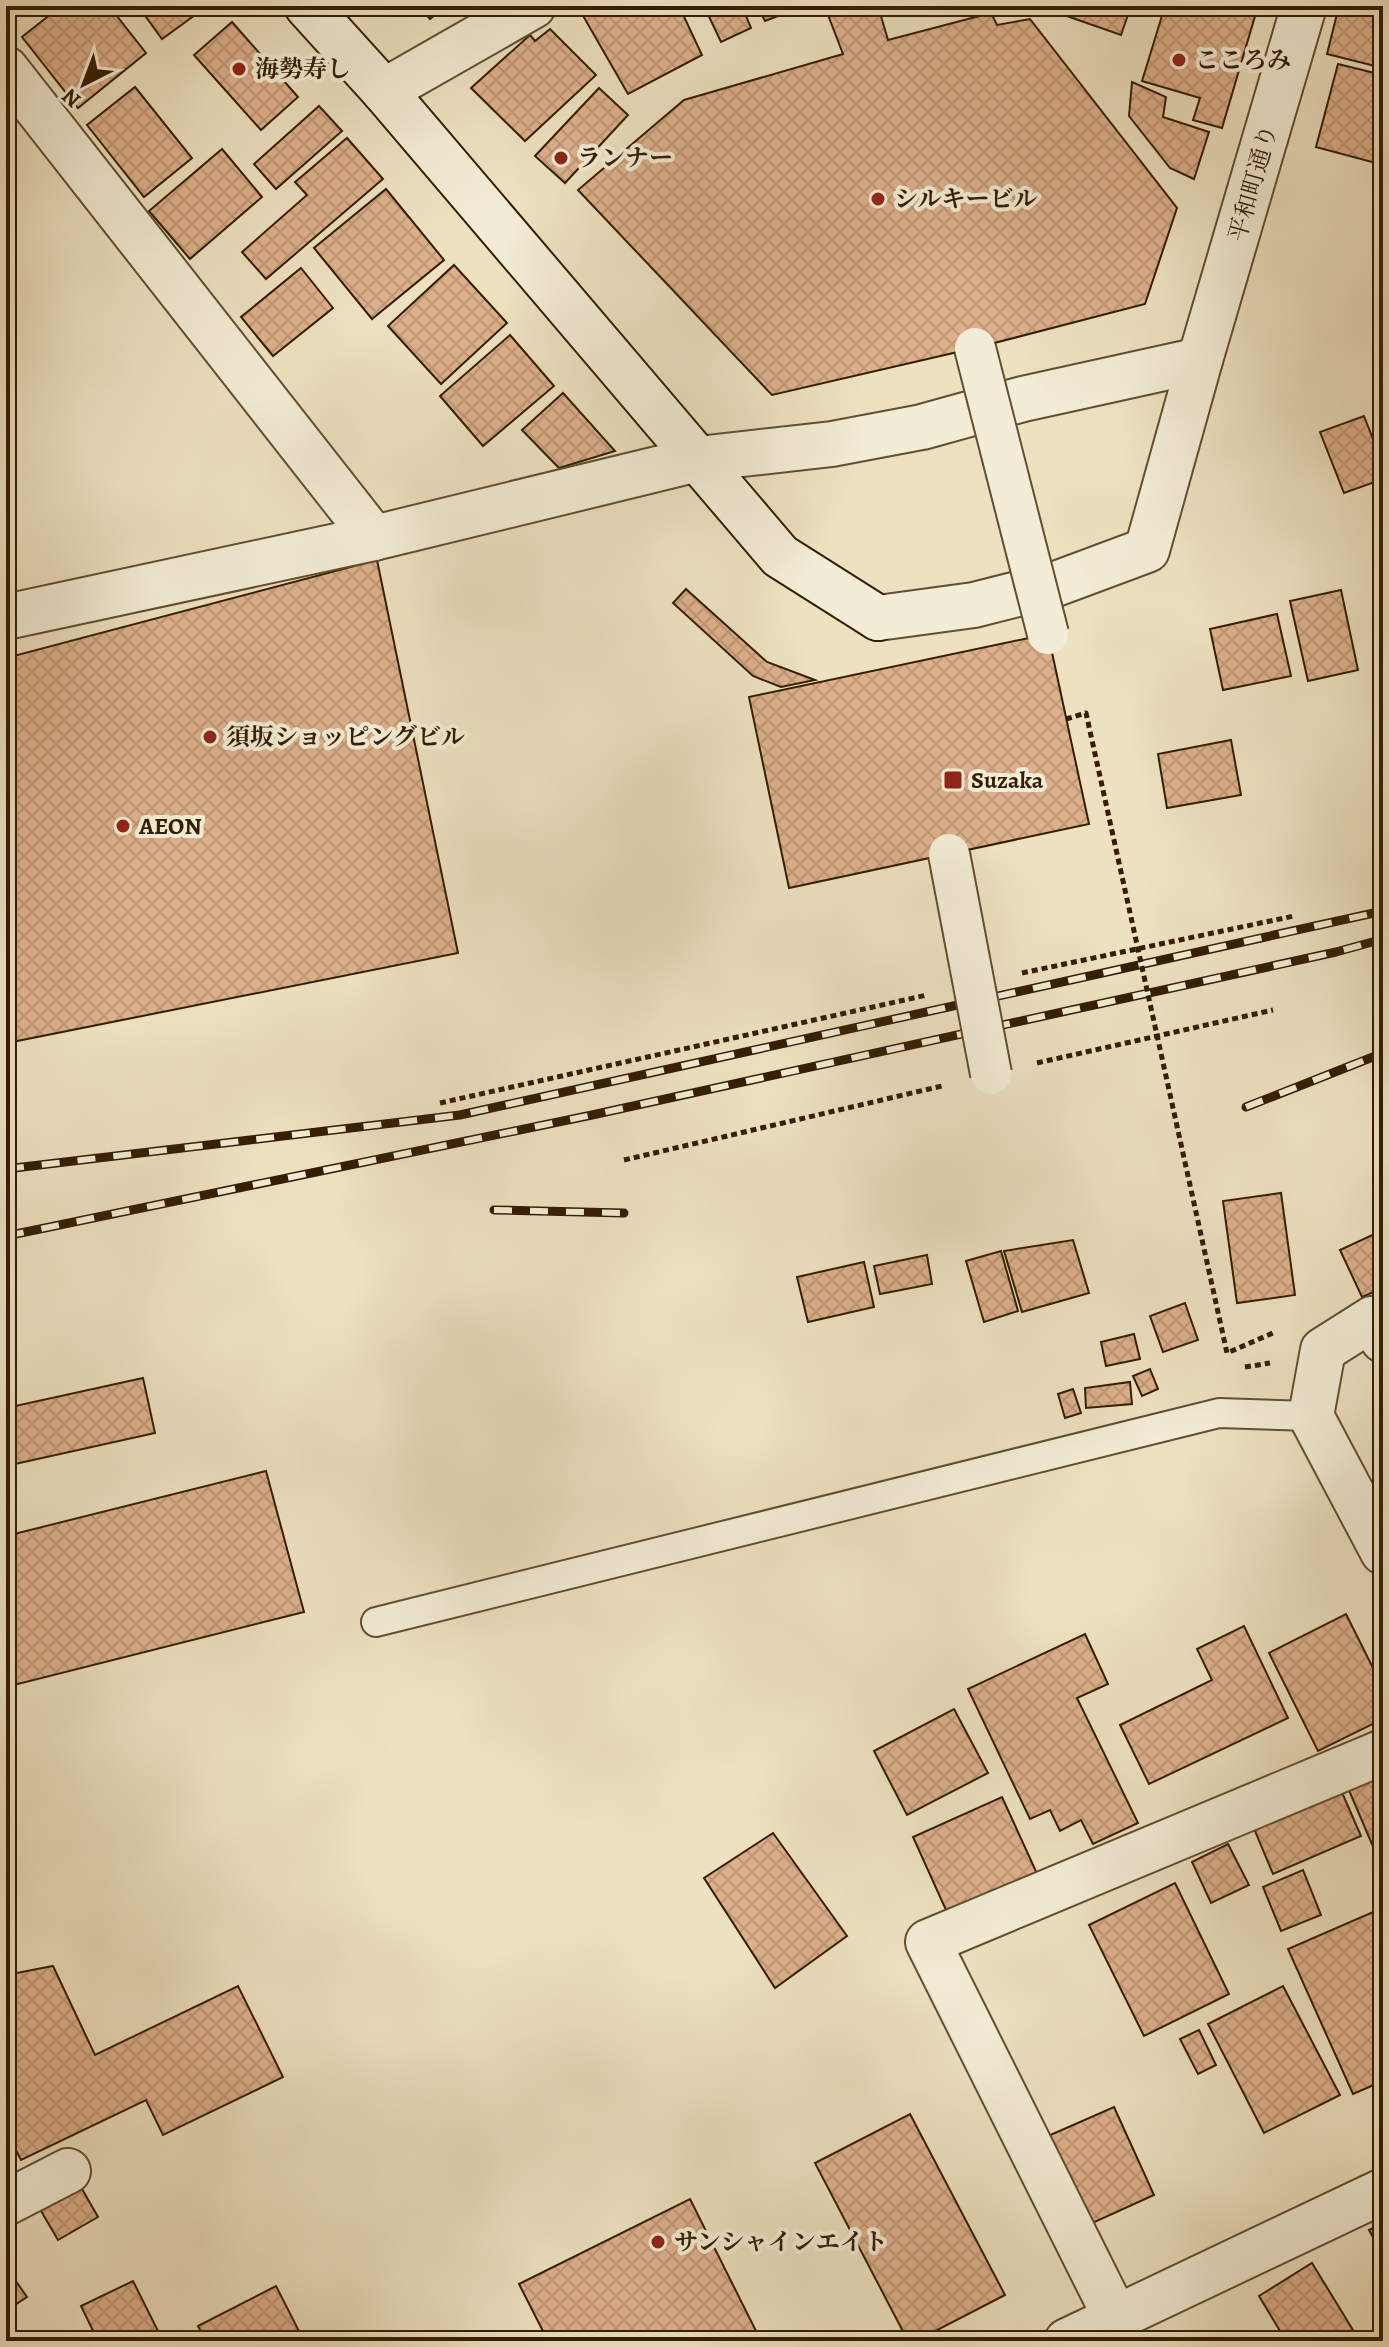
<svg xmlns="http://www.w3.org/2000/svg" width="1389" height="2347" font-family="Alegreya,'Noto Serif JP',serif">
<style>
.building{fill:url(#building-cross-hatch);stroke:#341d00;stroke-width:2}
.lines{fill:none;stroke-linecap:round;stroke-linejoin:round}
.service-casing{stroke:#624e30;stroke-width:32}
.minor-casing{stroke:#624e30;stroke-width:48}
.tertiary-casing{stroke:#624e30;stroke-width:48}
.secondary-casing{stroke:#341d00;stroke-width:48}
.path{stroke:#341d00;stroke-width:5;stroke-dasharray:6 4;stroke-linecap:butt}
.service{stroke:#f3ecd6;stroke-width:28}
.minor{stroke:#f3ecd6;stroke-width:44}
.tertiary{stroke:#f3ecd6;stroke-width:44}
.secondary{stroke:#f3ecd6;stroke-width:44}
.rail-casing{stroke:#341d00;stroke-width:9}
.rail{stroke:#f3ecd6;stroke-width:6;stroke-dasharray:18;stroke-linecap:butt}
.pedestrian-bridge-casing{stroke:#624e30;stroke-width:44;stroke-linecap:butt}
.path-bridge{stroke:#341d00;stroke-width:5;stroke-dasharray:6 4;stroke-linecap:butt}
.pedestrian-bridge{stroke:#f3ecd6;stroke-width:40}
.poi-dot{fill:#8f2418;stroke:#f3ecd6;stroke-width:3}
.labels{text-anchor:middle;stroke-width:8;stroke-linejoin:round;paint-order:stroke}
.poi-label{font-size:24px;font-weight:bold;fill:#341d00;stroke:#f3ecd6;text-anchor:start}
.street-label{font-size:24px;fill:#341d00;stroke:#f3ecd6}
</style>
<defs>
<pattern id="building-cross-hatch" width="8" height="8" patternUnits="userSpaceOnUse" patternTransform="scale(2)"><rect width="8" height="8" fill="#ddb08b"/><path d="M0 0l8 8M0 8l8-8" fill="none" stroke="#be9776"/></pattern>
</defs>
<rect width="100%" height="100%" fill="#ede1c0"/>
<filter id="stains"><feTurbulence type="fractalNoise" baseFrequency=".0025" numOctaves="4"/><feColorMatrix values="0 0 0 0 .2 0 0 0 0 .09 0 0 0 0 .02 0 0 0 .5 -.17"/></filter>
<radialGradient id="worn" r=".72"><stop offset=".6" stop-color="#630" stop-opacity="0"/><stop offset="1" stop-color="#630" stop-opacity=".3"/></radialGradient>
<g class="building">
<path d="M 61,6 L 109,6 L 146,53 L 78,108 L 22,37 Z"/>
<path d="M 138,6 L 206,6 L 206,7 L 162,39 Z"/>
<path d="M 419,6 L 445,6 L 430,19 Z"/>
<path d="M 597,6 L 679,6 L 702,55 L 628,94 L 582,14 Z"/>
<path d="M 704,6 L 742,6 L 751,28 L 721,42 Z"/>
<path d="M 757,6 L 804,6 L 765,21 Z"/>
<path d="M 859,6 L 878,6 L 888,40 L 991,13 L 997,25 L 1030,19 L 1177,208 L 1145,304 L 975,348 L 772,395 L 578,190 L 684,100 L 843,54 L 828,15 Z"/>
<path d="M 1070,6 L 1131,6 L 1121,35 L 1067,16 Z"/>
<path d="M 1165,6 L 1258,6 L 1222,128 L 1193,120 L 1200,98 L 1142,81 Z"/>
<path d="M 1339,6 L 1383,6 L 1383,68 L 1327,54 Z"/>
<path d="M 232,22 L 298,97 L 261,130 L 194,55 Z"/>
<path d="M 550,29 L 596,75 L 525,141 L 471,88 L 530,35 L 535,41 Z"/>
<path d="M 1338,64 L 1383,75 L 1383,165 L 1316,147 Z"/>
<path d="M 1132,82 L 1166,97 L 1163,117 L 1209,132 L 1194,179 L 1170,168 L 1129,116 Z"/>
<path d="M 135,87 L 192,158 L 144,197 L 87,125 Z"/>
<path d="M 599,88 L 628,115 L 565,183 L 535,156 Z"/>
<path d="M 319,106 L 342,131 L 276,189 L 254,164 Z"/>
<path d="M 347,138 L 383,179 L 266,279 L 242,252 L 307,195 L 295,182 Z"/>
<path d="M 222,149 L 262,197 L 190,259 L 149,211 Z"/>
<path d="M 386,189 L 444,260 L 372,319 L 314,248 Z"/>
<path d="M 454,265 L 507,323 L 441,384 L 388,326 Z"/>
<path d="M 301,268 L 333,308 L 273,356 L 241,317 Z"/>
<path d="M 510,335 L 554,386 L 483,446 L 440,396 Z"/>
<path d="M 563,393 L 615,451 L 559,468 L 522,430 Z"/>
<path d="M 1364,416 L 1383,465 L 1383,479 L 1344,493 L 1320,432 Z"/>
<path d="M 377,560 L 458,953 L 12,1042 L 6,1016 L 6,658 Z"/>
<path d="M 686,589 L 767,662 L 815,680 L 781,687 L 753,676 L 673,603 Z"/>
<path d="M 1341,590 L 1358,670 L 1308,681 L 1290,601 Z"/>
<path d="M 1277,614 L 1291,676 L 1223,690 L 1210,629 Z"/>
<path d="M 1048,634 L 1089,824 L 789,888 L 749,697 Z"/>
<path d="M 1231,740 L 1241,795 L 1167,808 L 1158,754 Z"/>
<path d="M 1281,1193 L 1295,1295 L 1237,1303 L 1223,1201 Z"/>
<path d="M 1383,1230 L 1383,1288 L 1362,1297 L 1340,1250 Z"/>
<path d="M 1073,1240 L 1089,1293 L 1022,1312 L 1004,1251 Z"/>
<path d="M 1001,1251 L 1018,1311 L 984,1322 L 966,1261 Z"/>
<path d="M 927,1255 L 932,1284 L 880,1294 L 874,1266 Z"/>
<path d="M 864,1262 L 874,1307 L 808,1322 L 797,1277 Z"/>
<path d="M 1185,1303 L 1198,1340 L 1163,1352 L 1150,1316 Z"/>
<path d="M 1134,1334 L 1140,1359 L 1106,1366 L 1101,1342 Z"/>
<path d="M 1150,1369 L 1158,1389 L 1142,1396 L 1133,1376 Z"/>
<path d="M 143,1378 L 155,1433 L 6,1466 L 6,1408 Z"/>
<path d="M 1130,1382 L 1132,1404 L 1086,1408 L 1085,1388 Z"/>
<path d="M 1073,1389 L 1081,1413 L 1065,1418 L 1058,1394 Z"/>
<path d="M 266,1471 L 304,1612 L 6,1687 L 6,1536 Z"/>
<path d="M 1346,1614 L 1383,1688 L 1383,1719 L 1318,1751 L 1269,1653 Z"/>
<path d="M 1244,1626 L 1288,1718 L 1149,1784 L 1120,1725 L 1212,1680 L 1197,1649 Z"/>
<path d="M 1085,1634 L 1108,1684 L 1077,1698 L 1138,1823 L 1093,1844 L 1081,1820 L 1060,1831 L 1050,1810 L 1030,1819 L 968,1689 Z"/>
<path d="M 954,1709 L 988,1773 L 907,1815 L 874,1751 Z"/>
<path d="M 1383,1773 L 1383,1870 L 1348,1788 Z"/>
<path d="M 1337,1781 L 1361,1836 L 1273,1874 L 1250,1819 Z"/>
<path d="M 1002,1797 L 1039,1878 L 950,1919 L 913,1837 Z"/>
<path d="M 773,1833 L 847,1936 L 775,1988 L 704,1878 Z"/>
<path d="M 1228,1844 L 1249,1885 L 1211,1903 L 1192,1862 Z"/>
<path d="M 1303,1870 L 1321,1915 L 1281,1931 L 1263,1887 Z"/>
<path d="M 1175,1883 L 1229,1994 L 1144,2036 L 1089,1925 Z"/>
<path d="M 1373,1912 L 1383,1934 L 1383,2081 L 1353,2094 L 1288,1949 Z"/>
<path d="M 53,1966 L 95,2055 L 238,1986 L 283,2077 L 163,2135 L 146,2100 L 21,2160 L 6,2131 L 6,1975 Z"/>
<path d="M 1283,1986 L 1340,2095 L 1264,2133 L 1208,2024 Z"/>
<path d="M 1199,2030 L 1216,2065 L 1198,2074 L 1180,2039 Z"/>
<path d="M 1114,2107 L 1154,2195 L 1088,2225 L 1048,2136 Z"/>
<path d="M 910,2114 L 1005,2295 L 916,2341 L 908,2341 L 815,2163 Z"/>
<path d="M 74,2175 L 98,2217 L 58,2240 L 34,2199 Z"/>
<path d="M 690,2199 L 761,2341 L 548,2341 L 519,2284 Z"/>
<path d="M 1383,2223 L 1383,2256 L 1369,2230 Z"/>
<path d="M 1312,2263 L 1356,2335 L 1346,2341 L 1286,2341 L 1259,2296 Z"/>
<path d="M 6,2267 L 27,2297 L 6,2311 Z"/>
<path d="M 133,2281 L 161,2337 L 152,2341 L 98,2341 L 81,2306 Z"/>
<path d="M 276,2286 L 304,2341 L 205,2341 L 198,2326 Z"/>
<path d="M 13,2325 L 23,2341 L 6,2341 L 6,2329 Z"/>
</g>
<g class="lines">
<defs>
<path id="service" d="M 376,1622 L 1219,1413 L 1311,1416"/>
<g id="minor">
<path d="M 6,69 L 374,538"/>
<path d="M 384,91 L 533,6"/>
<path d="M 6,617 L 374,538 L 698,459 L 832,444 L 922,427 L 1023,399 L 1200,360"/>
<path d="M 1383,1340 L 1372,1319 L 1323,1350 L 1311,1416 L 1383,1552"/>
<path d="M 6,2203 L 68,2171"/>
<path d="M 1116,2318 L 928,1942 L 1383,1752"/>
</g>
<g id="tertiary">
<path d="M 878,618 L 974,605 L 1053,585 L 1147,550 L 1200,360 L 1304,6"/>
<path d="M 1067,2341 L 1383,2191"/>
</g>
<path id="secondary" d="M 307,6 L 384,91 L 780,556 L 878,618"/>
</defs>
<use href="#service" class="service-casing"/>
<use href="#minor" class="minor-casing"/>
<use href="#tertiary" class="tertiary-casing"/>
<use href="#secondary" class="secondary-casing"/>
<g class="path">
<path d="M 1022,973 L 1294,916"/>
<path d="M 1037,1063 L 1273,1010"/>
<path d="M 440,1103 L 927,995"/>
<path d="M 624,1160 L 942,1086"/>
<path d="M 1245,1367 L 1270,1363"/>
</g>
<use href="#service" class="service"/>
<use href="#minor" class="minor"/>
<use href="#tertiary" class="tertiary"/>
<use href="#secondary" class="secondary"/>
<defs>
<g id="rail">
<path d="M 1246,1107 L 1383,1053"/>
<path d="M 6,1169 L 460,1115 L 1383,911"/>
<path d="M 494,1210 L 624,1213"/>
<path d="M 6,1236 L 592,1115 L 1336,952 L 1383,939"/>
</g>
</defs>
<use href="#rail" class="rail-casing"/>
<use href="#rail" class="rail"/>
<defs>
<g id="pedestrian-bridge">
<path d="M 975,348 L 1048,634"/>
<path d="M 949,854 L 991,1074"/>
</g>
</defs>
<use href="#pedestrian-bridge" class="pedestrian-bridge-casing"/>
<path class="path-bridge" d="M 1066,719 L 1086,713 L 1227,1353 L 1273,1333"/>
<use href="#pedestrian-bridge" class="pedestrian-bridge"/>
</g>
<g class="poi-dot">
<circle cx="1179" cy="60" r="8"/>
<circle cx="239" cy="69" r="8"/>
<circle cx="561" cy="158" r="8"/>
<circle cx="878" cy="199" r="8"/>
<circle cx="210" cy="737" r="8"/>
<rect x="943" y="770" width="20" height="20" rx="4"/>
<circle cx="123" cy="826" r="8"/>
<circle cx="658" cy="2242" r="8"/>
</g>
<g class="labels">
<g class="poi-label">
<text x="1195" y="68">こころみ</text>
<text x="255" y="77">海勢寿し</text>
<text x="577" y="166">ランナー</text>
<text x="894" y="207">シルキービル</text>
<text x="226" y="745">須坂ショッピングビル</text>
<text x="971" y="788">Suzaka</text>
<text x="139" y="834">AEON</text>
<text x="674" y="2250">サンシャインエイト</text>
</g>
<g class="street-label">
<text transform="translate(1253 183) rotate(-74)" y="8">平和町通り</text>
</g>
</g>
<rect width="1389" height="2347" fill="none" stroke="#ede1c0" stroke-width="32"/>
<rect x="8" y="8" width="1373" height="2331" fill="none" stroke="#341d00" stroke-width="4"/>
<rect x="16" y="16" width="1357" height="2315" fill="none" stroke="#341d00" stroke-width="2"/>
<g transform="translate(84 84) rotate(222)" stroke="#f3ecd6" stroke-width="6" paint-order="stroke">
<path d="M0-6L14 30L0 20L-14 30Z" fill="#341d00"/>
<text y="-12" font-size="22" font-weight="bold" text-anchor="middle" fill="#341d00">N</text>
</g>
<rect width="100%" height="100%" filter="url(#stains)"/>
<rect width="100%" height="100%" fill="url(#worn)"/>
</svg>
